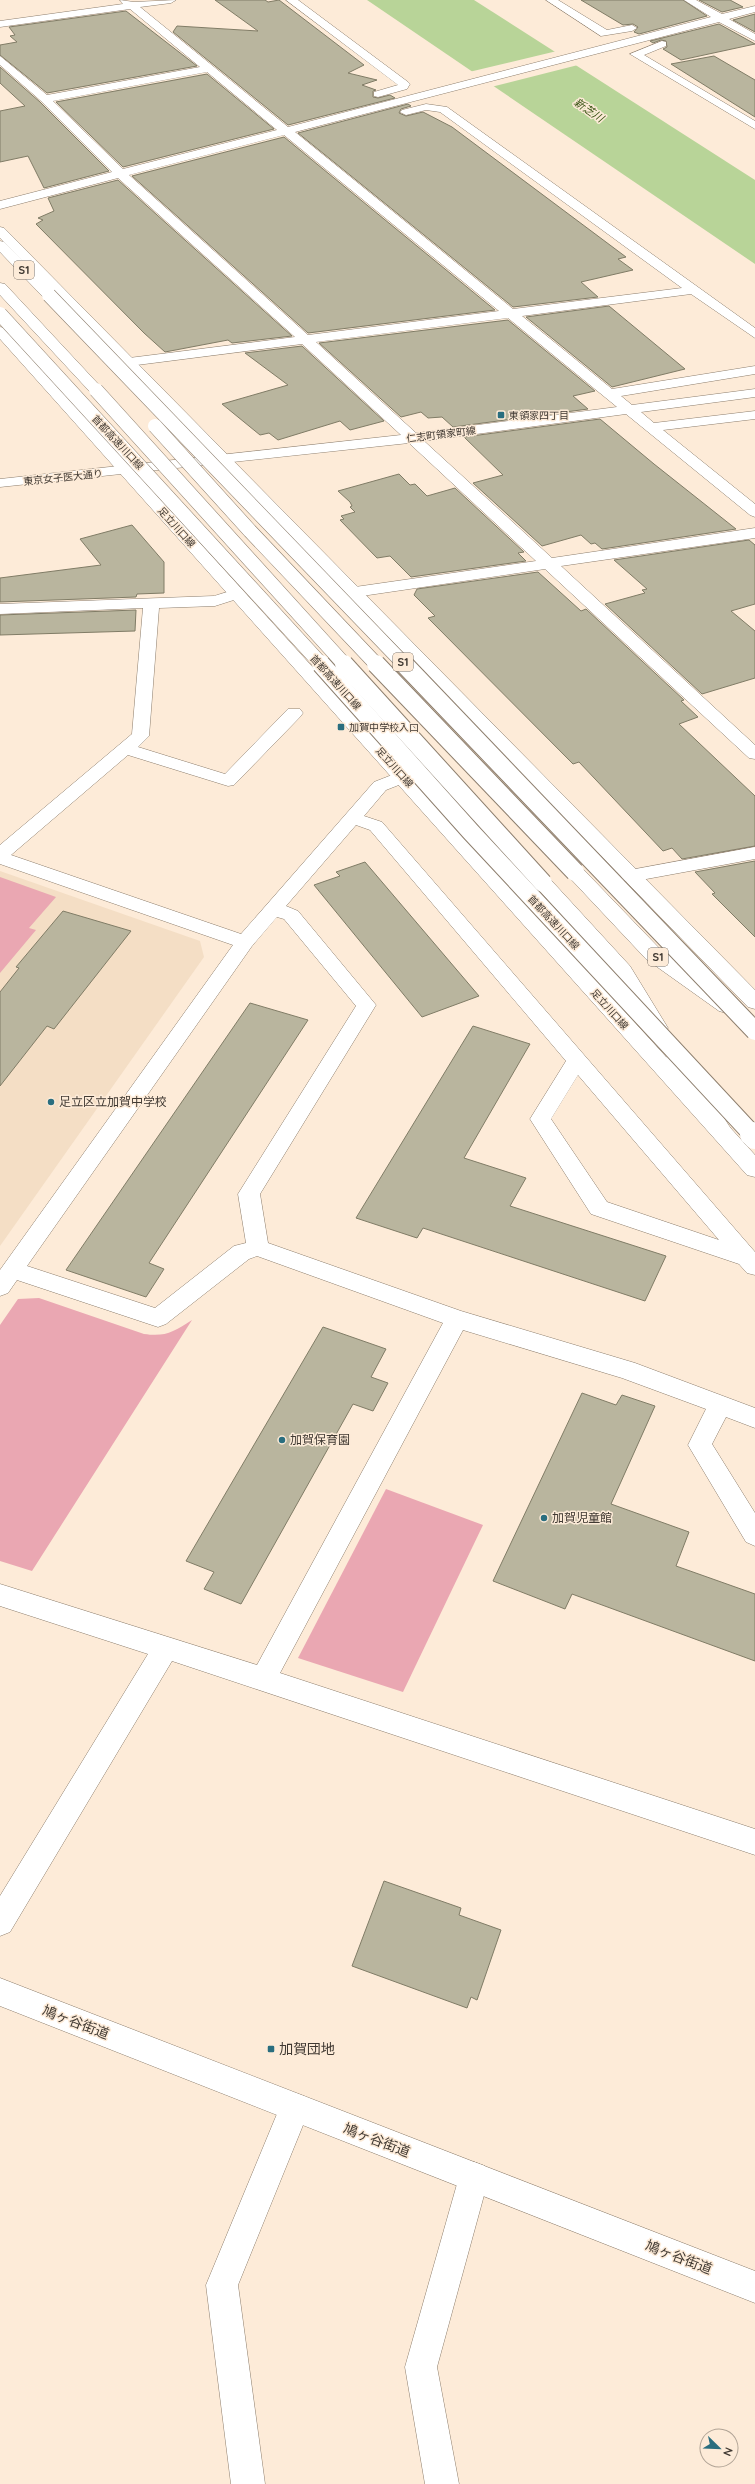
<svg xmlns="http://www.w3.org/2000/svg" width="755" height="2484" font-family="Quicksand,'Noto Sans JP',sans-serif">
<style>
.built{fill:#f4dec5}
.green{fill:#eaa7b2}
.water{fill:#b8d498}
.pier{fill:#fdebd8}
.building{fill:#b9b59e;stroke:#807c66}
.lines{fill:none;stroke-linecap:round;stroke-linejoin:round}
.minor-casing{stroke:#8d7e6d;stroke-width:1}
.major-casing{stroke:#8d7e6d;stroke-width:1}
.highway-casing{stroke:#8d7e6d;stroke-width:1}
.minor{fill:#fff;fill-rule:evenodd}
.major{fill:#fff;fill-rule:evenodd}
.highway{fill:#fff;fill-rule:evenodd}
.highway-bridge-far2-casing{stroke:#8d7e6d;stroke-width:15;stroke-linecap:butt}
.highway-bridge-far1-casing{stroke:#8d7e6d;stroke-width:20;stroke-linecap:butt}
.highway-bridge-casing{stroke:#8d7e6d;stroke-width:24;stroke-linecap:butt}
.highway-bridge-far2{stroke:#fff;stroke-width:14}
.highway-bridge-far1{stroke:#fff;stroke-width:18}
.highway-bridge{stroke:#fff;stroke-width:24}
.poi-dot{fill:#2a6e7f;stroke:#fdebd8;stroke-width:1.5}
.labels{text-anchor:middle;stroke-width:3;stroke-linejoin:round;paint-order:stroke}
.far-poi-label{font-size:10px;fill:#403932;stroke:#fdebd8;text-anchor:start}
.far-street-label{font-size:10px;fill:#403932;stroke:#fdebd8}
.far-water-label{font-size:11px;font-style:italic;fill:#40581a;stroke:#fdebd8}
.shield{fill:#fdebd8;stroke:#796e64;stroke-width:1}
.shield-label{font-size:11px;font-weight:bold;fill:#403932}
.poi-label{font-size:12px;fill:#403932;stroke:#fdebd8;text-anchor:start}
.near-street-label{font-size:14px;fill:#403932;stroke:#fdebd8}
.near-poi-label{font-size:14px;fill:#403932;stroke:#fdebd8;text-anchor:start}
</style>
<rect width="100%" height="100%" fill="#fdebd8"/>
<path class="built" d="M 0,871 L 200,941 L 204,957 L 0,1246 Z"/>
<g class="green">
<path d="M 0,877 L 56,897 L 29,928 L 36,930 L 0,973 Z"/>
<path d="M 39,1298 L 144,1334 C 166,1337 173,1332 192,1320 L 32,1571 L 0,1561 L 0,1325 L 18,1299 Z"/>
<path d="M 386,1489 L 483,1525 L 403,1692 L 298,1658 Z"/>
</g>
<path class="water" d="M 367,0 L 474,0 L 755,180 L 755,264 Z"/>
<path class="pier" d="M 557,51 L 578,65 L 491,87 L 469,72 Z"/>
<g class="building">
<path d="M 215,0 L 265,0 L 268,2 L 279,0 L 364,65 L 348,73 L 377,80 L 362,85 L 376,90 L 373,91 L 373,97 L 378,98 L 390,95 L 395,98 L 288,125 L 173,32 L 177,26 L 258,31 Z"/>
<path d="M 581,0 L 683,0 L 707,16 L 639,34 L 634,32 L 638,27 L 633,24 L 623,25 Z"/>
<path d="M 699,0 L 730,0 L 743,7 L 722,12 Z"/>
<path d="M 126,11 L 197,66 L 47,93 L 0,55 L 0,45 L 17,42 L 10,36 L 15,35 L 9,27 Z"/>
<path d="M 755,14 L 755,32 L 733,20 Z"/>
<path d="M 719,24 L 755,44 L 681,60 L 663,49 L 667,47 L 666,41 L 661,40 L 653,43 L 650,41 Z"/>
<path d="M 714,56 L 755,80 L 755,117 L 671,64 Z"/>
<path d="M 0,67 L 40,102 L 109,171 L 44,188 L 28,156 L 0,162 L 0,111 L 25,106 L 0,83 Z"/>
<path d="M 207,74 L 274,129 L 123,167 L 56,102 Z"/>
<path d="M 408,104 L 411,106 L 401,109 L 399,113 L 406,116 L 423,112 L 452,127 L 626,257 L 618,259 L 633,270 L 581,282 L 598,297 L 513,307 L 298,133 Z"/>
<path d="M 284,137 L 495,310 L 308,333 L 132,176 Z"/>
<path d="M 118,180 L 292,336 L 232,343 L 228,340 L 165,352 L 144,333 L 36,224 L 43,220 L 38,218 L 54,211 L 48,198 Z"/>
<path d="M 609,306 L 685,369 L 612,387 L 526,317 Z"/>
<path d="M 508,320 L 595,391 L 573,396 L 588,409 L 453,427 L 442,417 L 428,418 L 421,412 L 401,417 L 319,343 Z"/>
<path d="M 302,346 L 384,421 L 350,430 L 340,421 L 278,440 L 269,433 L 260,435 L 222,404 L 288,385 L 245,353 Z"/>
<path d="M 600,419 L 654,464 L 736,529 L 602,549 L 595,543 L 591,544 L 581,535 L 542,546 L 473,483 L 503,475 L 464,437 Z"/>
<path d="M 399,474 L 410,485 L 415,484 L 427,496 L 455,488 L 524,552 L 518,553 L 526,561 L 411,577 L 390,556 L 377,558 L 340,520 L 344,519 L 341,516 L 355,512 L 350,507 L 352,506 L 350,502 L 338,491 Z"/>
<path d="M 132,525 L 164,562 L 164,593 L 137,594 L 136,597 L 0,602 L 0,578 L 101,565 L 80,539 Z"/>
<path d="M 749,540 L 755,545 L 755,604 L 731,611 L 755,631 L 755,678 L 702,694 L 605,604 L 645,593 L 642,590 L 647,589 L 614,560 Z"/>
<path d="M 538,572 L 581,611 L 586,609 L 684,700 L 681,701 L 698,717 L 679,724 L 755,796 L 755,846 L 682,859 L 672,848 L 663,851 L 579,762 L 573,764 L 428,618 L 435,616 L 414,595 L 417,589 Z"/>
<path d="M 136,610 L 135,631 L 0,635 L 0,615 Z"/>
<path d="M 755,861 L 755,937 L 712,894 L 715,893 L 695,872 Z"/>
<path d="M 365,862 L 479,996 L 422,1017 L 314,885 L 340,876 L 336,872 Z"/>
<path d="M 63,911 L 131,931 L 54,1029 L 47,1026 L 0,1086 L 0,992 L 19,968 L 16,967 Z"/>
<path d="M 250,1003 L 308,1020 L 149,1263 L 164,1269 L 146,1297 L 66,1270 Z"/>
<path d="M 473,1026 L 530,1044 L 464,1158 L 526,1178 L 510,1206 L 666,1256 L 645,1301 L 423,1228 L 417,1238 L 356,1218 Z"/>
<path d="M 323,1327 L 386,1349 L 371,1377 L 388,1383 L 373,1411 L 353,1404 L 241,1604 L 204,1589 L 214,1572 L 186,1561 Z"/>
<path d="M 582,1393 L 616,1405 L 622,1395 L 655,1406 L 611,1504 L 689,1532 L 676,1566 L 755,1594 L 755,1661 L 572,1594 L 565,1609 L 493,1581 Z"/>
<path d="M 384,1881 L 461,1908 L 459,1915 L 501,1930 L 477,2000 L 471,1997 L 467,2008 L 352,1966 Z"/>
</g>
<g class="lines">
<defs>
<g id="minor">
<path d="M 120,0 L 134,2 L 176,0 L 171,3 L 140,7 L 288,127 L 711,17 L 684,0 L 696,0 L 722,14 L 755,6 L 755,12 L 729,19 L 755,34 L 755,41 L 719,22 L 295,132 L 513,309 L 682,288 L 440,112 L 426,110 L 406,115 L 400,112 L 402,110 L 426,104 L 447,107 L 755,328 L 755,338 L 691,294 L 522,316 L 612,389 L 755,366 L 755,374 L 621,396 L 632,405 L 755,389 L 755,397 L 641,412 L 654,423 L 755,411 L 755,419 L 663,430 L 755,504 L 755,517 L 750,515 L 626,414 L 424,441 L 552,558 L 755,528 L 755,538 L 561,566 L 755,745 L 755,759 L 749,758 L 545,569 L 355,597 L 349,595 L 347,592 L 349,589 L 355,587 L 536,561 L 409,443 L 0,487 L 0,479 L 401,435 L 302,344 L 129,366 L 124,365 L 122,362 L 124,359 L 129,358 L 295,337 L 118,178 L 0,209 L 0,201 L 112,172 L 41,101 L 0,65 L 0,56 L 47,95 L 200,67 L 130,9 L 0,27 L 0,21 L 123,4 ZM 207,72 L 277,130 L 123,169 L 53,101 ZM 284,135 L 499,311 L 308,335 L 129,175 ZM 508,318 L 617,407 L 416,433 L 316,342 Z"/>
<path d="M 286,0 L 298,0 L 408,82 L 410,84 L 407,89 L 378,97 L 374,96 L 374,92 L 398,85 Z"/>
<path d="M 546,0 L 558,0 L 607,30 L 632,25 L 637,28 L 632,31 L 601,36 Z"/>
<path d="M 662,41 L 666,42 L 666,46 L 644,55 L 755,121 L 755,129 L 630,54 Z"/>
<path d="M 237,589 L 245,594 L 243,597 L 215,606 L 159,608 L 149,736 L 138,747 L 225,774 L 288,709 L 300,709 L 303,713 L 300,717 L 234,785 L 228,786 L 128,755 L 11,855 L 241,934 L 374,782 L 397,773 L 409,773 L 412,777 L 409,781 L 386,790 L 364,816 L 382,822 L 755,1252 L 755,1275 L 747,1273 L 739,1264 L 591,1214 L 530,1119 L 566,1061 L 370,830 L 356,825 L 286,906 L 298,911 L 376,1005 L 260,1194 L 268,1243 L 461,1311 L 635,1363 L 755,1408 L 755,1428 L 726,1417 L 712,1444 L 755,1513 L 755,1546 L 746,1542 L 688,1445 L 706,1409 L 622,1378 L 463,1330 L 280,1673 L 755,1829 L 755,1855 L 172,1661 L 10,1932 L 0,1936 L 0,1896 L 148,1654 L 0,1606 L 0,1584 L 257,1665 L 443,1323 L 257,1256 L 249,1259 L 166,1324 L 158,1327 L 17,1280 L 8,1293 L 0,1296 L 0,1270 L 233,945 L 0,864 L 0,845 L 132,734 L 143,608 L 0,614 L 0,604 L 214,596 ZM 277,917 L 284,919 L 356,1006 L 238,1194 L 246,1243 L 234,1246 L 155,1308 L 27,1266 L 252,946 ZM 578,1075 L 719,1240 L 607,1202 L 551,1119 Z"/>
<path d="M 755,847 L 755,859 L 630,882 L 623,880 L 621,876 L 623,872 L 630,870 Z"/>
<path d="M 295,2093 L 306,2097 L 310,2108 L 238,2285 L 265,2484 L 231,2484 L 206,2285 L 284,2097 Z"/>
<path d="M 474,2162 L 485,2166 L 489,2177 L 437,2367 L 459,2484 L 425,2484 L 405,2367 L 459,2177 L 463,2166 Z"/>
</g>
<g id="major">
<path d="M 0,227 L 4,228 L 755,990 L 755,1009 L 748,1007 L 0,238 Z"/>
<path d="M 0,327 L 5,328 L 755,1155 L 755,1177 L 747,1175 L 0,339 Z"/>
<path d="M 0,1978 L 755,2271 L 755,2303 L 0,2006 Z"/>
</g>
<g id="highway">
<path d="M 0,241 L 4,242 L 54,292 L 56,295 L 54,298 L 44,298 L 0,252 Z"/>
<path d="M 0,283 L 5,284 L 101,387 L 103,390 L 101,393 L 91,393 L 0,295 Z"/>
<path d="M 575,866 L 582,868 L 660,949 L 733,1001 L 736,1006 L 733,1011 L 726,1013 L 719,1011 L 646,959 L 568,876 L 566,872 L 568,868 Z"/>
<path d="M 543,877 L 550,879 L 630,966 L 668,1028 L 665,1033 L 658,1035 L 651,1033 L 616,975 L 536,887 L 534,883 L 536,879 Z"/>
<path d="M 676,1050 L 683,1052 L 731,1129 L 734,1134 L 731,1139 L 724,1142 L 717,1139 L 666,1057 L 669,1052 Z"/>
</g>
</defs>
<use href="#minor" class="minor-casing"/>
<use href="#major" class="major-casing"/>
<use href="#highway" class="highway-casing"/>
<use href="#minor" class="minor"/>
<use href="#major" class="major"/>
<use href="#highway" class="highway"/>
<defs>
<g id="highway-bridge-far2">
<path d="M 49,295 L 405,665"/>
<path d="M 0,314 L 322,665"/>
<path d="M 96,390 L 345,665"/>
<path d="M 155,426 L 250,531 L 377,665"/>
</g>
<g id="highway-bridge-far1">
<path d="M 321,664 L 471,832 L 753,1135"/>
<path d="M 344,664 L 543,883"/>
<path d="M 376,664 L 575,872"/>
<path d="M 404,664 L 755,1031"/>
</g>
<path id="highway-bridge" d="M 752,1134 L 755,1137"/>
</defs>
<use href="#highway-bridge-far2" class="highway-bridge-far2-casing"/>
<use href="#highway-bridge-far1" class="highway-bridge-far1-casing"/>
<use href="#highway-bridge" class="highway-bridge-casing"/>
<use href="#highway-bridge-far2" class="highway-bridge-far2"/>
<use href="#highway-bridge-far1" class="highway-bridge-far1"/>
<use href="#highway-bridge" class="highway-bridge"/>
</g>
<g class="poi-dot">
<rect x="497" y="411" width="8" height="8" rx="2"/>
<rect x="337" y="723" width="8" height="8" rx="2"/>
<circle cx="51" cy="1102" r="4"/>
<circle cx="282" cy="1440" r="4"/>
<circle cx="544" cy="1518" r="4"/>
<rect x="267" y="2045" width="8" height="8" rx="2"/>
</g>
<g class="labels">
<g class="far-poi-label">
<text x="509" y="419">東領家四丁目</text>
<text x="349" y="731">加賀中学校入口</text>
</g>
<g class="far-street-label">
<text transform="translate(441 434) rotate(-7)" y="4">仁志町領家町線</text>
<text transform="translate(118 442) rotate(47)" y="4">首都高速川口線</text>
<text transform="translate(63 477) rotate(-6)" y="4">東京女子医大通り</text>
<text transform="translate(177 527) rotate(48)" y="4">足立川口線</text>
<text transform="translate(336 682) rotate(48)" y="4">首都高速川口線</text>
<text transform="translate(395 767) rotate(48)" y="4">足立川口線</text>
<text transform="translate(554 922) rotate(47)" y="4">首都高速川口線</text>
<text transform="translate(610 1009) rotate(48)" y="4">足立川口線</text>
</g>
<g class="far-water-label">
<text transform="translate(589 110) rotate(34)" y="4">新芝川</text>
</g>
<g class="shield">
<rect x="14" y="261" width="20" height="18" rx="3"/>
<rect x="393" y="653" width="20" height="18" rx="3"/>
<rect x="648" y="948" width="20" height="18" rx="3"/>
</g>
<g class="shield-label">
<text x="24" y="274">S1</text>
<text x="403" y="666">S1</text>
<text x="658" y="961">S1</text>
</g>
<g class="poi-label">
<text x="59" y="1106">足立区立加賀中学校</text>
<text x="290" y="1444">加賀保育園</text>
<text x="552" y="1522">加賀児童館</text>
</g>
<g class="near-street-label">
<text transform="translate(76 2022) rotate(21)" y="5">鳩ヶ谷街道</text>
<text transform="translate(377 2140) rotate(21)" y="5">鳩ヶ谷街道</text>
<text transform="translate(679 2257) rotate(21)" y="5">鳩ヶ谷街道</text>
</g>
<g class="near-poi-label">
<text x="279" y="2054">加賀団地</text>
</g>
</g>
<g transform="translate(719 2448) rotate(113)"><circle r="19" fill="#fdebd8" stroke="#b1a496"/>
<path d="M0-3L7 15L0 10L-7 15Z" fill="#2a6e7f"/>
<text y="-6" font-size="11" font-weight="bold" text-anchor="middle" fill="#403932">N</text>
</g>
</svg>
